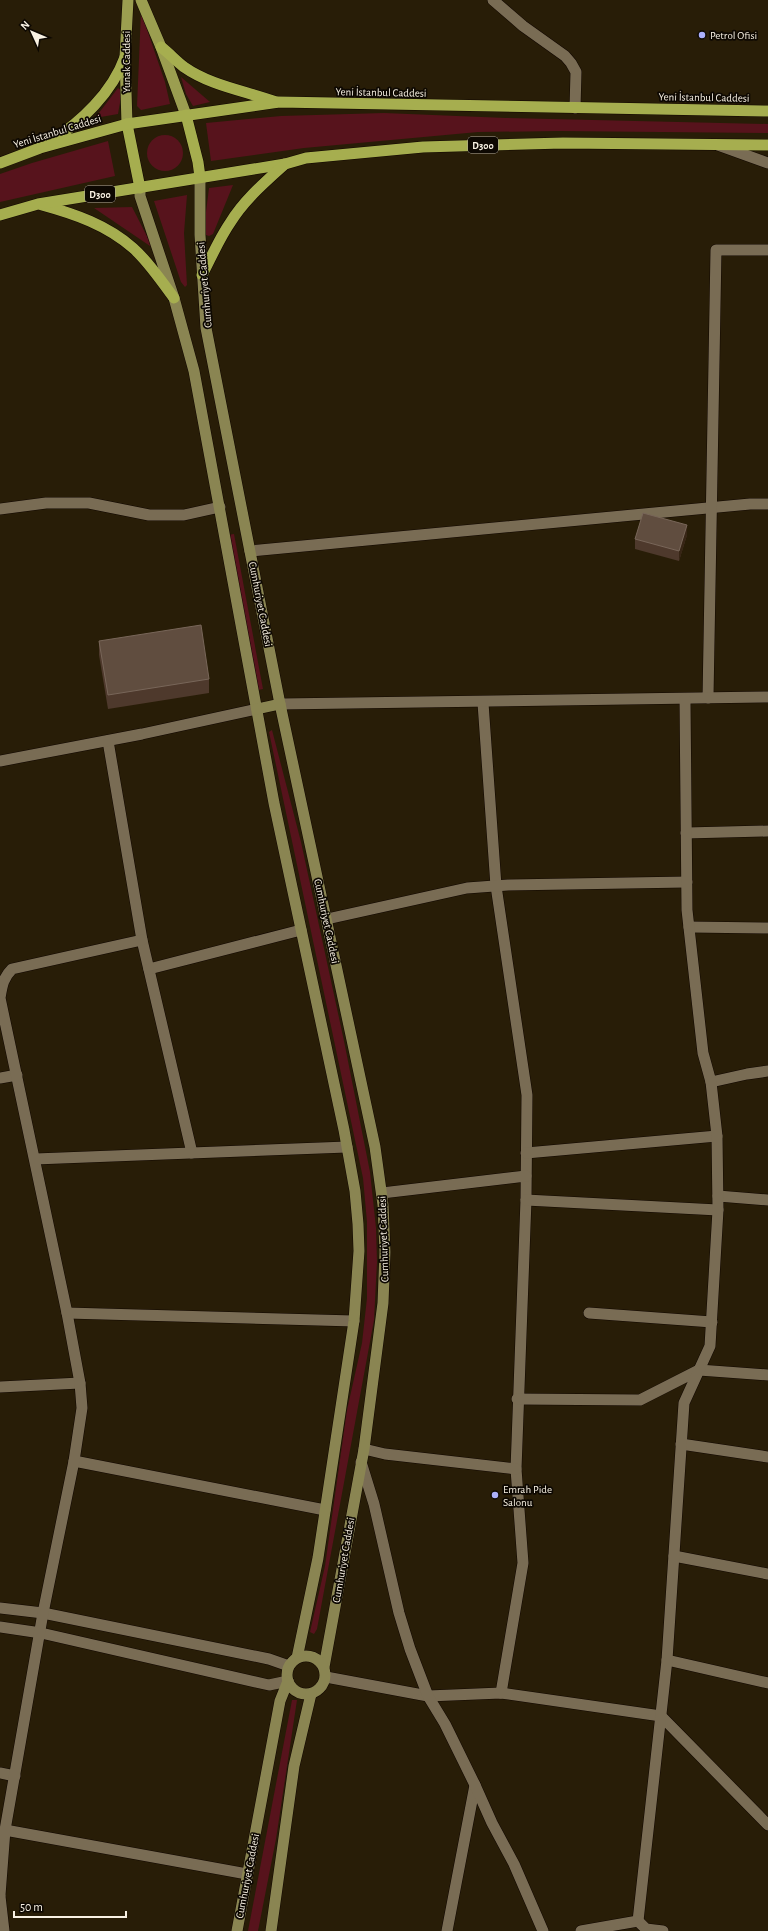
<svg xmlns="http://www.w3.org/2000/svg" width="768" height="1931" font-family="'Alegreya Sans',sans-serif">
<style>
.green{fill:#57131c}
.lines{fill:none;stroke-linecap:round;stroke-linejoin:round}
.minor-casing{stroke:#110700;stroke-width:12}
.tertiary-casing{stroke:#110700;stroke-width:12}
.secondary-casing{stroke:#110700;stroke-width:12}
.primary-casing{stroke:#110700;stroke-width:12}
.trunk-casing{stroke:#110700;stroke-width:12}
.minor{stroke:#796c54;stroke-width:11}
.tertiary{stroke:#796c54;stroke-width:11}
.secondary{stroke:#8a8552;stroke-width:11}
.primary{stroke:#9b9e50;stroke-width:11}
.trunk{stroke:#a6ae4f;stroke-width:11}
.wall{fill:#4e392c}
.shaded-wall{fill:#372515}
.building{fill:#604d3f;stroke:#786659}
.poi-dot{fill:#abaffb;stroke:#0d0802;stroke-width:1.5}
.labels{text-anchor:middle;stroke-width:3.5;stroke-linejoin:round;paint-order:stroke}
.shield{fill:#0d0802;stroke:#b2aba0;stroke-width:1}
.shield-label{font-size:10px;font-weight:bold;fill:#f8f1e3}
.poi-label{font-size:11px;fill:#f8f1e3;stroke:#0d0802;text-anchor:start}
.street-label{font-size:11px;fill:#f8f1e3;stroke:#0d0802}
</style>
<rect width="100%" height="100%" fill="#281d07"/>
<g class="green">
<path d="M 141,12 L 165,82 L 170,104 L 141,110 L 137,106 Z"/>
<path d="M 181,77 L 210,102 L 193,106 L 186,94 Z"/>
<path d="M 118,88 L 122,91 L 118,114 L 95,118 Z"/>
<path d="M 384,113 L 506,118 L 768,124 L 768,133 L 559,131 L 478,132 L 304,148 L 211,161 L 206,123 L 281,116 Z"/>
<circle cx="165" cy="153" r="18"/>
<path d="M 108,141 L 115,176 L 0,202 L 0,174 L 32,163 Z"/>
<path d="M 233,185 L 213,234 L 209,236 L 206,235 L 205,220 L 209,188 Z"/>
<path d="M 187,195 L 184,233 L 187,285 L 185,287 L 181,282 L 154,201 Z"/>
<path d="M 132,207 L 153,248 L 94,208 Z"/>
<path d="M 234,534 L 263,689 L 258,690 L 228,535 Z"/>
<path d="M 272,730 L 301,842 L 344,1041 L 370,1172 L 376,1228 L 377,1262 L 374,1320 L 317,1629 L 314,1634 L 310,1632 L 325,1566 L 347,1410 L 362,1343 L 367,1298 L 367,1222 L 363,1178 L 269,732 Z"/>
<path d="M 292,1700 L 297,1700 L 276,1839 L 258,1931 L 248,1931 Z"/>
</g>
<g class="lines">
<defs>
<g id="minor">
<path d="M 493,0 L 523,26 L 565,56 L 571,63 L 576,72 L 575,108"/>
<path d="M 718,145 L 768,163"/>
<path d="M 0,509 L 46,503 L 89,503 L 149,515 L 184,515 L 220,507"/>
<path d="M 250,551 L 750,504 L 768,504"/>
<path d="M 708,698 L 716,250 L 768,250"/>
<path d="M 483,703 L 496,886 L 527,1095 L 526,1200 L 516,1469 L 523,1563 L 501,1693"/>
<path d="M 280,704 L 768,697"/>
<path d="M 108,741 L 142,940 L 192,1153"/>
<path d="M 0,761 L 142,734 L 257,709"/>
<path d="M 686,833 L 768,831"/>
<path d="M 327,919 L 467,888 L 508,885 L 687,882"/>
<path d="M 689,927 L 768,928"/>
<path d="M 149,969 L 301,930"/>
<path d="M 0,1078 L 17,1075"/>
<path d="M 711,1082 L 747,1074 L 768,1071"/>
<path d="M 526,1153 L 717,1136"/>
<path d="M 35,1159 L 347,1147"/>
<path d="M 382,1193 L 526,1176"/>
<path d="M 718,1196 L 768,1200"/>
<path d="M 526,1200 L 718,1210"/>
<path d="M 67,1313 L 354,1321"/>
<path d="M 589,1313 L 712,1322"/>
<path d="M 0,1387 L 80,1383"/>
<path d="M 517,1399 L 640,1400 L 699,1370 L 768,1375"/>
<path d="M 681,1444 L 768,1457"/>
<path d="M 364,1449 L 385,1454 L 516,1469"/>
<path d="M 74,1461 L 325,1510"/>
<path d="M 674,1556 L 768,1574"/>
<path d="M 0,1608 L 43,1613 L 269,1659 L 289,1666"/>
<path d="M 0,1627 L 41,1633 L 269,1685 L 288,1681"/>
<path d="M 667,1660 L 768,1683"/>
<path d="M 326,1677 L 428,1696 L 501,1693 L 661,1716 L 768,1825"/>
<path d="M 0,1773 L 15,1776"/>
<path d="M 5,1830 L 247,1874"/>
<path d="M 0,1895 L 5,1830 L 43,1613 L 74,1461 L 82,1408 L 80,1383 L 67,1313 L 0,998 C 2,986 3,978 12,969 L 142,940"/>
<path d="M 0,1896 L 4,1931"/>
<path d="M 638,1921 L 667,1660 L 684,1403 L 710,1346 L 718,1210 L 717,1136 L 711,1082 L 703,1053 L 687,910 L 685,699"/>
<path d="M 447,1931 L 475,1785"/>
<path d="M 581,1931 L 638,1921 L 646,1929 L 663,1931"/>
</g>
<path id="tertiary" d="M 361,1462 L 374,1504 L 399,1613 L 410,1649 L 428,1696 L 445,1724 L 475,1785 L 492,1823 L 514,1864 L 543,1931"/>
<g id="secondary">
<path d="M 200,177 L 200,235 L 206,328 L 280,704 L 375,1147 L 383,1205 L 385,1252 L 383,1303 L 364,1449 L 324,1667"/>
<path d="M 140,188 L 140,196 L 174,298 L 194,371 L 274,803 L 344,1130 L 355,1191 L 358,1224 L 359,1251 L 354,1321 L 318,1558 L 297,1658"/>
<path d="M 257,709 L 280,704"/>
<circle cx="306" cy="1675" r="19"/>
<path d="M 237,1931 L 280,1701 L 288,1681"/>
<path d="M 271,1931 L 294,1766 L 311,1694"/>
</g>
<g id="primary">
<path d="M 141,0 L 161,47 L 186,115"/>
<path d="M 127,124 L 125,57 L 128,0"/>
</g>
<g id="trunk">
<path d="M 161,47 C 169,53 176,61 184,67 C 211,86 246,91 276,102"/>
<path d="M 186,115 L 198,162 L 200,177"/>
<path d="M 127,124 L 140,188"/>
<path d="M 50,142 C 81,122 112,93 125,57"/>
<path d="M 0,163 L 40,148 L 127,124 L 279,102 L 768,111"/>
<path d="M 42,205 C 75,214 107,225 133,248 C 149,262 161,281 174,298"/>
<path d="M 0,215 L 38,204 L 285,164 L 306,158 L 423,147 L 563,143 L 768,145"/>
<path d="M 202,275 C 211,258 219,239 230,223 C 244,200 265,182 285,164"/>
</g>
</defs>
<use href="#minor" class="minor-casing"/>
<use href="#tertiary" class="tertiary-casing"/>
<use href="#secondary" class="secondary-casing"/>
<use href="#primary" class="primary-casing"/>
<use href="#trunk" class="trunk-casing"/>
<use href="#minor" class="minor"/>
<use href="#tertiary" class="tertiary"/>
<use href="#secondary" class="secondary"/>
<use href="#primary" class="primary"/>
<use href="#trunk" class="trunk"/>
</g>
<g class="wall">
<path d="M 687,535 L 679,561 L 635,549 L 635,539 Z"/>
<path d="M 99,641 L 209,679 L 209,693 L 108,709 L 99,655 Z"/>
</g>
<path class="shaded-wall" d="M 687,525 L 687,535 L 679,561 L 679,551 Z"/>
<g class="building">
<path d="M 643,513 L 687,525 L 679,551 L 635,539 Z"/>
<path d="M 201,625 L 209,679 L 108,695 L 99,641 Z"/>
</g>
<g class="poi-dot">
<circle cx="702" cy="35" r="4"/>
<circle cx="495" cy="1495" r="4"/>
</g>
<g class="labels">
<g class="shield">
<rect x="468" y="137" width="30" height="16" rx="3"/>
<rect x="85" y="186" width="30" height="16" rx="3"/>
</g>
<g class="shield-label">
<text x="483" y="149">D300</text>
<text x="100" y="198">D300</text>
</g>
<g class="poi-label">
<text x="710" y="39">Petrol Ofisi</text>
<text x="503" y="1493">Emrah Pide<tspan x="503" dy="13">Salonu</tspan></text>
</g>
<g class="street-label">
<text transform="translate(126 62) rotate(-90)" y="4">Yunak Caddesi</text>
<text transform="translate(381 92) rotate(1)" y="4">Yeni İstanbul Caddesi</text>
<text transform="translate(704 97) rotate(1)" y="4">Yeni İstanbul Caddesi</text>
<text transform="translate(57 131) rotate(-17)" y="4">Yeni İstanbul Caddesi</text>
<text transform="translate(204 285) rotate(-95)" y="4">Cumhuriyet Caddesi</text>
<text transform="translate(261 604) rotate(79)" y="4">Cumhuriyet Caddesi</text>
<text transform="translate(327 921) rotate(78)" y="4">Cumhuriyet Caddesi</text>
<text transform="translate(383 1239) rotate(-92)" y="4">Cumhuriyet Caddesi</text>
<text transform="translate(343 1560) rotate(-80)" y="4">Cumhuriyet Caddesi</text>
<text transform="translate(247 1876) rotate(-79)" y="4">Cumhuriyet Caddesi</text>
</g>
</g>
<g transform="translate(32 32) rotate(314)" stroke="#0d0802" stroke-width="3" paint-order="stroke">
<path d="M0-3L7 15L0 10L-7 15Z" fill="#f8f1e3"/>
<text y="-6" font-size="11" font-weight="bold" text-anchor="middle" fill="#f8f1e3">N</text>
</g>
<path d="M14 1911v6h112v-6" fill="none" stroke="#f8f1e3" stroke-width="2"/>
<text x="20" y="1911" font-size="12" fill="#f8f1e3" stroke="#0d0802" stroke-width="3" paint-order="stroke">50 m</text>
</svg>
